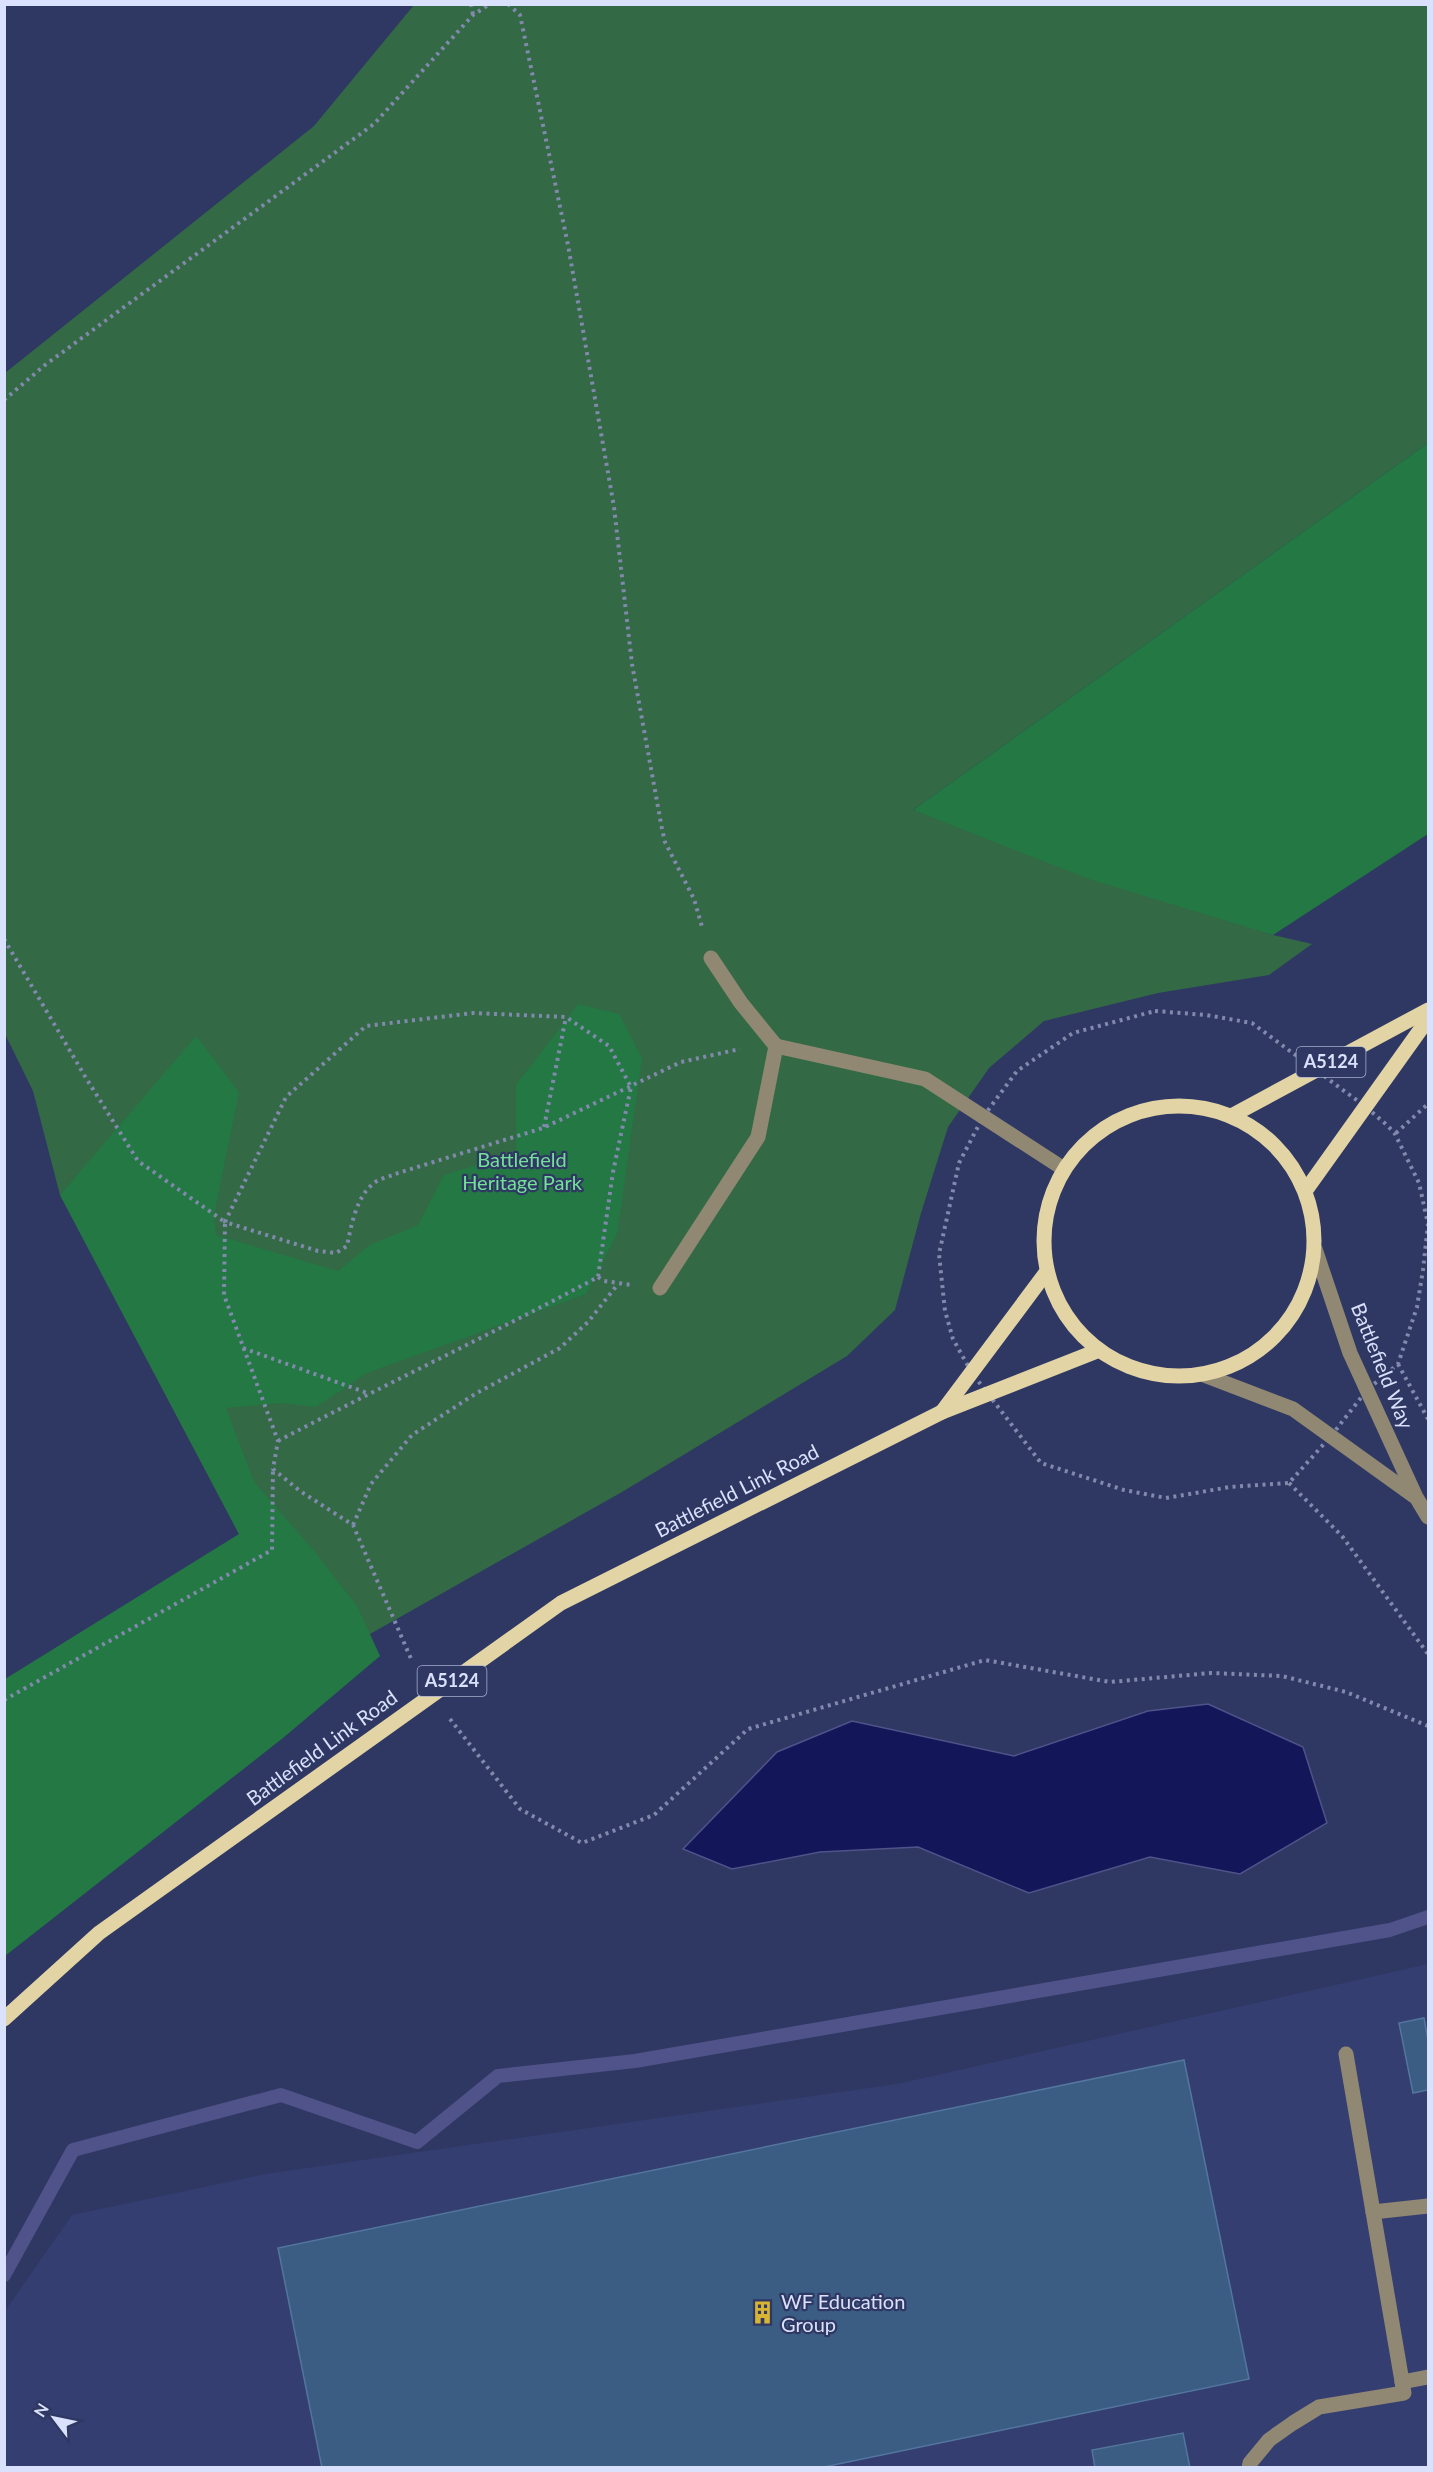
<svg xmlns="http://www.w3.org/2000/svg" width="1433" height="2472" font-family="Lato,sans-serif">
<style>
.built{fill:#343e70}
.green{fill:#336945}
.forest{fill:#237844}
.water{fill:#131658;stroke:#4f5389;stroke-width:1.5}
.lines{fill:none;stroke-linecap:round;stroke-linejoin:round}
.stream{stroke:#4f5389;stroke-width:14}
.building{fill:#3b5d84;stroke:#53769e;stroke-width:1.5}
.path{stroke:#8189ac;stroke-width:4;stroke-dasharray:3 4.5;stroke-linecap:butt}
.minor{stroke:#908872;stroke-width:15}
.major{stroke:#e3d4a5;stroke-width:15}
.labels{text-anchor:middle;stroke-width:4.5;stroke-linejoin:round;paint-order:stroke}
.shield{fill:#2f3863;stroke:#a7aece;stroke-width:1.5}
.shield-label{font-size:18px;font-weight:bold;fill:#dae1fc}
.park-label{font-size:20px;fill:#74e097;stroke:#2f3863}
.street-label{font-size:20px;fill:#dae1fc;stroke:#2f3863}
.poi-label{font-size:20px;fill:#dae1fc;stroke:#2f3863;text-anchor:start}
</style>
<rect width="100%" height="100%" fill="#2f3863"/>
<path class="built" d="M 1428,1964 L 1428,2467 L 5,2468 L 5,2311 L 72,2215 L 265,2174 L 897,2084 Z"/>
<path class="green" d="M 414,5 L 1428,5 L 1428,443 L 913,810 L 1273,935 L 1312,944 L 1269,975 L 1158,993 L 1044,1021 L 989,1068 L 948,1127 L 921,1213 L 895,1310 L 847,1356 L 622,1492 L 370,1634 L 326,1667 L 239,1534 L 60,1195 L 33,1091 L 5,1034 L 5,373 L 314,126 Z"/>
<g class="forest">
<path d="M 1428,443 L 1428,834 L 1273,935 L 1089,879 L 913,810 Z"/>
<path d="M 578,1004 L 619,1014 L 642,1058 L 617,1234 L 586,1294 L 367,1373 L 316,1407 L 282,1403 L 226,1408 L 254,1482 L 315,1552 L 357,1606 L 380,1656 L 283,1738 L 5,1956 L 5,1679 L 239,1534 L 60,1195 L 196,1036 L 239,1092 L 214,1215 L 216,1235 L 338,1271 L 370,1245 L 418,1225 L 444,1175 L 516,1153 L 516,1085 Z"/>
</g>
<path class="water" d="M 1208,1704 L 1303,1747 L 1327,1823 L 1240,1874 L 1150,1857 L 1029,1893 L 918,1847 L 820,1852 L 732,1869 L 683,1849 L 777,1752 L 852,1721 L 1014,1756 L 1148,1711 Z"/>
<g class="lines">
<path class="stream" d="M 4,2275 L 73,2150 L 281,2095 L 417,2142 L 498,2076 L 635,2061 L 1390,1930 L 1428,1917"/>
</g>
<g class="building">
<path d="M 1424,2018 L 1428,2040 L 1428,2090 L 1413,2093 L 1399,2023 Z"/>
<path d="M 1184,2060 L 1249,2379 L 819,2468 L 322,2468 L 278,2248 Z"/>
<path d="M 1183,2433 L 1190,2468 L 1095,2468 L 1092,2450 Z"/>
</g>
<g class="lines">
<g class="path">
<path d="M 471,4 L 473,15"/>
<path d="M 508,4 L 520,15 L 568,245 L 614,507 L 632,664 L 662,829 L 665,842 L 694,899 L 703,930"/>
<path d="M 4,400 L 45,365 L 374,124 L 473,15 L 490,4"/>
<path d="M 4,939 L 86,1078 L 138,1161 L 225,1222 L 224,1295 L 278,1441 L 273,1469 L 300,1491 L 353,1525 L 412,1661"/>
<path d="M 1155,1011 L 1206,1015 L 1252,1023 L 1366,1107 L 1388,1126 L 1395,1134 L 1419,1183 L 1428,1224 L 1423,1270 L 1417,1307 L 1398,1364 L 1367,1390 L 1331,1436 L 1289,1483 L 1230,1487 L 1166,1498 L 1124,1490 L 1041,1463 L 972,1373 L 953,1339 L 945,1311 L 939,1254 L 959,1163 L 983,1117 L 1017,1071 L 1073,1033 Z"/>
<path d="M 544,1127 L 566,1017"/>
<path d="M 1396,1133 L 1428,1104"/>
<path d="M 598,1277 L 604,1281 L 632,1285"/>
<path d="M 243,1348 L 367,1393"/>
<path d="M 1398,1364 L 1428,1419"/>
<path d="M 278,1441 C 384,1385 492,1334 598,1277 L 613,1172 L 631,1087 L 609,1046 L 566,1017 L 473,1013 L 366,1026 L 286,1097 L 225,1222 L 318,1251 L 336,1253 L 347,1246 C 351,1227 356,1197 373,1184 C 378,1179 388,1177 395,1174 L 543,1128 L 681,1062 L 740,1049"/>
<path d="M 1289,1483 L 1342,1536 L 1428,1654"/>
<path d="M 353,1525 L 371,1484 L 412,1435 L 475,1394 L 560,1348 L 588,1322 L 618,1284"/>
<path d="M 4,1700 L 272,1550 L 273,1470"/>
<path d="M 450,1719 L 520,1809 L 582,1843 L 654,1815 L 748,1729 L 985,1660 L 1110,1682 L 1211,1673 L 1282,1676 L 1346,1692 L 1428,1726"/>
</g>
<g class="minor">
<path d="M 711,958 L 741,1003 L 776,1046"/>
<path d="M 1315,1249 L 1350,1353 L 1416,1497 L 1428,1517"/>
<path d="M 660,1288 L 758,1137 L 776,1046 L 925,1079 L 1064,1169"/>
<path d="M 1204,1375 L 1293,1409 L 1414,1496"/>
<path d="M 1373,2212 L 1428,2206"/>
<path d="M 1402,2382 L 1428,2377"/>
<path d="M 1249,2468 L 1250,2463 L 1269,2440 L 1293,2423 L 1319,2407 L 1404,2393 L 1346,2054"/>
</g>
<g class="major">
<circle cx="1179" cy="1241" r="135"/>
<path d="M 1233,1115 L 1428,1010"/>
<path d="M 1306,1190 L 1428,1019"/>
<path d="M 942,1412 L 1045,1274"/>
<path d="M 4,2019 L 99,1933 L 561,1603 L 942,1412 L 1097,1351"/>
</g>
</g>
<defs>
<symbol id="building-bare" viewBox="-9 -9 18 18"><path d="M-4-6H4V6H1V3H-1V6H-4ZM-2.5-4.3h1.7v1.8h-1.7ZM.8-4.3h1.7v1.8H.8ZM-2.5-1h1.7V.8h-1.7ZM.8-1h1.7V.8H.8Z" fill="#d8b434" stroke="#2f3863" stroke-width="2.5" paint-order="stroke"/></symbol>
</defs>
<g fill-rule="evenodd">
<use href="#building-bare" x="746" y="2296" width="33" height="33"/>
</g>
<g class="labels">
<g class="shield">
<rect x="1296.5" y="1047" width="69" height="30" rx="4.5"/>
<rect x="417.5" y="1666" width="69" height="30" rx="4.5"/>
</g>
<g class="shield-label">
<text x="1331" y="1068">A5124</text>
<text x="452" y="1687">A5124</text>
</g>
<g class="park-label">
<text x="522" y="1167">Battlefield<tspan x="522" dy="23">Heritage Park</tspan></text>
</g>
<g class="street-label">
<text transform="translate(1382 1366) rotate(68)" y="7">Battlefield Way</text>
<text transform="translate(737 1491) rotate(-27)" y="7">Battlefield Link Road</text>
<text transform="translate(322 1748) rotate(-36)" y="7">Battlefield Link Road</text>
</g>
<g class="poi-label">
<text x="781" y="2309">WF Education<tspan x="781" dy="23">Group</tspan></text>
</g>
</g>
<rect width="1433" height="2472" fill="none" stroke="#dae1fc" stroke-width="12"/>
<g transform="translate(54 2418) rotate(302)" stroke="#2f3863" stroke-width="4.5" paint-order="stroke">
<path d="M0-4.5L10 22L0 15L-10 22Z" fill="#dae1fc"/>
<text y="-9" font-size="16" font-weight="bold" text-anchor="middle" fill="#dae1fc">N</text>
</g>
</svg>
